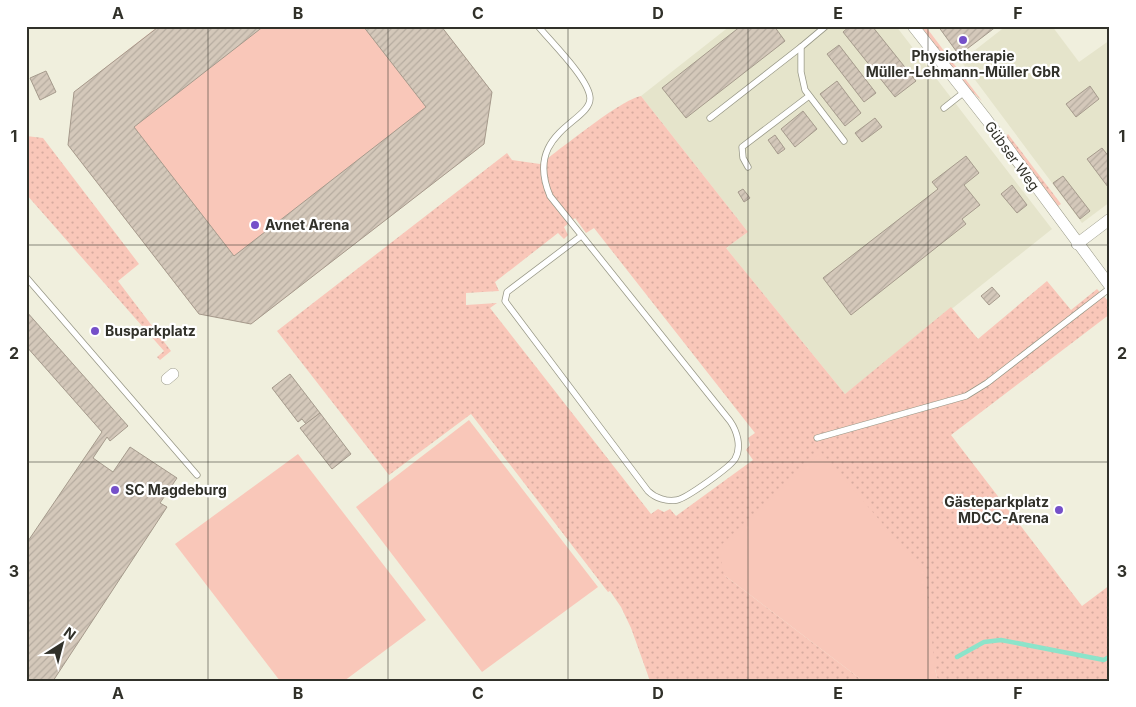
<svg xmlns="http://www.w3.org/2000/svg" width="1136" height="707" font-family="Inter,sans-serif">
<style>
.built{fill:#e5e4cb}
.grass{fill:url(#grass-dots);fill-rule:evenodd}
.garden{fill:#f9c7b9}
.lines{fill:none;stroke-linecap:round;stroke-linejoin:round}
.stream{stroke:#8ce4ca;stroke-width:4.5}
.building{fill:url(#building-hatch);stroke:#a59a8c}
.lane-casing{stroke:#989887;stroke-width:7}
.street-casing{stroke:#989887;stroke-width:12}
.lane{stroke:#fff;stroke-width:5.5}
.street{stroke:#fff;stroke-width:11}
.grid{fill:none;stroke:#31312a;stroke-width:1;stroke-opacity:0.55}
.poi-dot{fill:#7550c9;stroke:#fff;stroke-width:2}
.labels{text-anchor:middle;stroke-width:4.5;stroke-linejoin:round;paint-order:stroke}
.poi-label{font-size:14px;font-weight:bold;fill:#31312a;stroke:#fff;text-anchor:start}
.street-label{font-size:14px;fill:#31312a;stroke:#fff}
.neatline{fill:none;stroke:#31312a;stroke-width:2}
.grid-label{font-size:16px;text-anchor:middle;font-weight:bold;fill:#31312a}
</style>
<defs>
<pattern id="grass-dots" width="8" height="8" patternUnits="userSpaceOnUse" patternTransform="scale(1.25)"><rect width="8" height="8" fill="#f9c7b9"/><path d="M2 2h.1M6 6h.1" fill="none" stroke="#d6ab9f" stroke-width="1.8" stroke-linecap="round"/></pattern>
<pattern id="building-hatch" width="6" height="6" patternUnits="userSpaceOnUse" patternTransform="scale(1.25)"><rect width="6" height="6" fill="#d4c8ba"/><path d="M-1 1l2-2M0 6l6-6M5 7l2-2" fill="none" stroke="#b6aca0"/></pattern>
</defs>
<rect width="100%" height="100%" fill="#f0efdd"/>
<g class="built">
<path d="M 730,26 L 896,26 L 1052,229 L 845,394 L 726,248 L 748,232 L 641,96 Z"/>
<path d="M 1006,26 L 1052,26 L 1079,62 L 1110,40 L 1110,202 L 1082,223 L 961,61 Z"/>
</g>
<g class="grass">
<path d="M 926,27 L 982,101 L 966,86 L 923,29 Z"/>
<path d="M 641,96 L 748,232 L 726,248 L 845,394 L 951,307 L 978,339 L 1047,281 L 1071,310 L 1097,289 L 1110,303 L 1110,314 L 951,435 L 1082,606 L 1110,585 L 1110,681 L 938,681 L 935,669 L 724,575 L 863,681 L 650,681 L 631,628 L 621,607 L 610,591 L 608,592 L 471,414 L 389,475 L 277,331 L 507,153 L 512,160 L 540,164 C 561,149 620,100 641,96 ZM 575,218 L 586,233 L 594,228 L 755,433 L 748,438 L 750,445 L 746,450 L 753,460 L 676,516 L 670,509 L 664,512 L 658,509 L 651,514 L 490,308 L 497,303 L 466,305 L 466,293 L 499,291 L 495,282 L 558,233 L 564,239 L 568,235 L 564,227 Z"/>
<path d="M 1008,134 L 1061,204 L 1058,206 L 1006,137 Z"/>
<path d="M 26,136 L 43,138 L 139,264 L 118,281 L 171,351 L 160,360 L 157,357 L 164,351 L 26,194 Z"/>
</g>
<g class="garden">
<path d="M 156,26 L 441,26 L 492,92 L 484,144 L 251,324 L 199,314 L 68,145 L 74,92 L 156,28 Z"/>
<path d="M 469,420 L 598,587 L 482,672 L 356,507 Z"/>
<path d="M 821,452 L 925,573 L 935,669 L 938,681 L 863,681 L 724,575 L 719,547 Z"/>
<path d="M 298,454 L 426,620 L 344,681 L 280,681 L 175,544 Z"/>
</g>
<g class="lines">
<path class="stream" d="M 957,657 L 984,642 L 1001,640 L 1104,660 L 1110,656"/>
</g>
<g class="building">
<path d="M 156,26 L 264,26 L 134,127 L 234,256 L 426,107 L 363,26 L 441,26 L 492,92 L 484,144 L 251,324 L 199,314 L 68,145 L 74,92 L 157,28 Z"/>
<path d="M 741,26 L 774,26 L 785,41 L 686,118 L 662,88 Z"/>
<path d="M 850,26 L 872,26 L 916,81 L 895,97 L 843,32 Z"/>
<path d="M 938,26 L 997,26 L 959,55 Z"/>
<path d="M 839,45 L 876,93 L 864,102 L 827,54 Z"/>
<path d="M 46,71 L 56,92 L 40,100 L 30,78 Z"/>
<path d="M 837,81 L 861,113 L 845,126 L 820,94 Z"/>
<path d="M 1090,86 L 1099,99 L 1076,117 L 1066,104 Z"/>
<path d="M 803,111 L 817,129 L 795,147 L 781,129 Z"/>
<path d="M 875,118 L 882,127 L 862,142 L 855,133 Z"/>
<path d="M 775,135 L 785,149 L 778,154 L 768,140 Z"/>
<path d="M 1102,148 L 1110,158 L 1108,187 L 1087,159 Z"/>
<path d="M 966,156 L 979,173 L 964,185 L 980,205 L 962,219 L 966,224 L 851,315 L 823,278 L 938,189 L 932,182 Z"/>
<path d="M 1063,176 L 1090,211 L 1080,219 L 1053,183 Z"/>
<path d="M 1012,185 L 1027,205 L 1017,213 L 1001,194 Z"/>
<path d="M 743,189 L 750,198 L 744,202 L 738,192 Z"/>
<path d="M 992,287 L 1000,296 L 989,305 L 981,296 Z"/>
<path d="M 26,311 L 128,426 L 110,441 L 107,437 L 93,458 L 113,472 L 130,447 L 177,478 L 160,503 L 167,507 L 53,681 L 26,681 L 26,544 L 102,432 L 26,346 Z"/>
<path d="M 290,374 L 320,413 L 306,424 L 302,419 L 298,422 L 272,388 Z"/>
<path d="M 320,413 L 351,454 L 332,469 L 300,428 Z"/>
</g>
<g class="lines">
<defs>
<g id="lane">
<path d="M 538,26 C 551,42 589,79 590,98 C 591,122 523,132 550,196 L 730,421 C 737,431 742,447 735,459 C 730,467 687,498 677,500 C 667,502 655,498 648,491 L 505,301 L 507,292 L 581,236"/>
<path d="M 826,26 L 801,47 L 801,72 L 805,90 L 844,141"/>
<path d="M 944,108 L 963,93"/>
<path d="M 710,118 L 801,47"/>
<path d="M 748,167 L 743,158 L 742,147 L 809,96"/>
<path d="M 26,277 L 197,475"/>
<path d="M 817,438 L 966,396 L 987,383 L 1110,288"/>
</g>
<g id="street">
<path d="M 913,26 L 987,120 L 1110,286"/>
<path d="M 1077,244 L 1110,219"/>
<path d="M 167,379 L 173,374"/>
</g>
</defs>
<use href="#lane" class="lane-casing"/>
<use href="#street" class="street-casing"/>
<use href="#lane" class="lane"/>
<use href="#street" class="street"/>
</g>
<path class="grid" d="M 208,26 L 208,681M 388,26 L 388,681M 568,26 L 568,681M 748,26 L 748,681M 928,26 L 928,681M 26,245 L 1110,245M 26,462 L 1110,462"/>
<g class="poi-dot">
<circle cx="963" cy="40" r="5"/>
<circle cx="255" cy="225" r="5"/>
<circle cx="95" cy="331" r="5"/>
<circle cx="115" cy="490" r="5"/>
<circle cx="1059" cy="510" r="5"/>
</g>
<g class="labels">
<g class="poi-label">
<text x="963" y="61" text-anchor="middle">Physiotherapie<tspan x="963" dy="16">Müller-Lehmann-Müller GbR</tspan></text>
<text x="265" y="230">Avnet Arena</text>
<text x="105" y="336">Busparkplatz</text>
<text x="125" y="495">SC Magdeburg</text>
<text x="1049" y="507" text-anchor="end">Gästeparkplatz<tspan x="1049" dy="16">MDCC-Arena</tspan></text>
</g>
<g class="street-label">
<text transform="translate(1012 156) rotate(54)" y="5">Gübser Weg</text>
</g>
</g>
<rect width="1136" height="707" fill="none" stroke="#ffffff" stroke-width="55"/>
<g transform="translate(62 644) rotate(36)" stroke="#ffffff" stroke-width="4" paint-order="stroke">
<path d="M0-4L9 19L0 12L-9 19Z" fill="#31312a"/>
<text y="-8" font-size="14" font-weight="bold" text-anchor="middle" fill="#31312a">N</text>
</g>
<rect x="28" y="28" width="1080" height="652" class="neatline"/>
<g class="grid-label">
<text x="118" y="19">A</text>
<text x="298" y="19">B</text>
<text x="478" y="19">C</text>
<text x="658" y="19">D</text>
<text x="838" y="19">E</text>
<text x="1018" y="19">F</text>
<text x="14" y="142">1</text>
<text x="1122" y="142">1</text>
<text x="14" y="359">2</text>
<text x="1122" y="359">2</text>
<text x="14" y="577">3</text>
<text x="1122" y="577">3</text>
<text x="118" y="699">A</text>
<text x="298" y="699">B</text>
<text x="478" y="699">C</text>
<text x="658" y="699">D</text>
<text x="838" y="699">E</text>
<text x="1018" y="699">F</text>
</g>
</svg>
